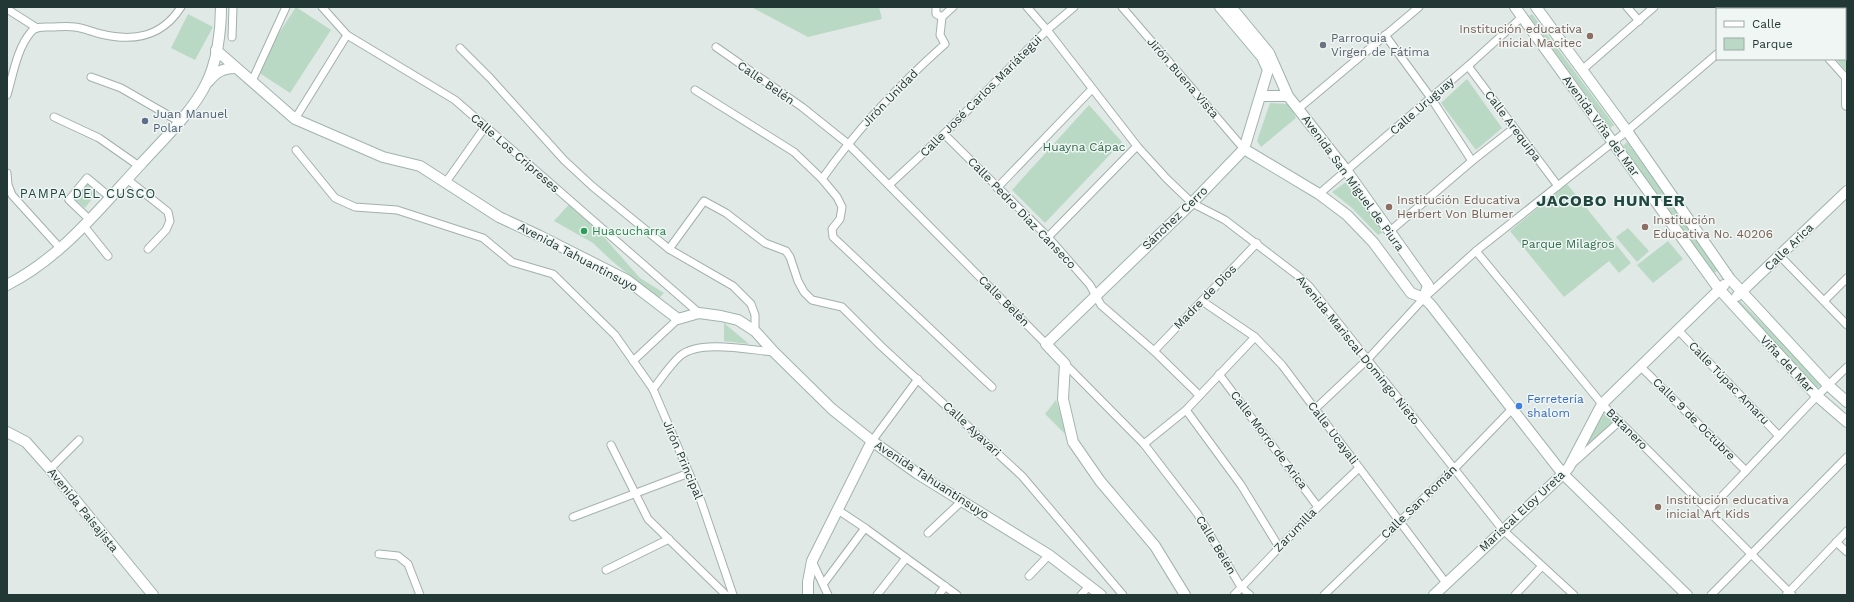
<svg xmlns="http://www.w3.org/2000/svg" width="1854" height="602" font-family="'Work Sans',sans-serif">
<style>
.green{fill:#bad9c5}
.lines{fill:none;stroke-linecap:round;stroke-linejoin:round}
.street-casing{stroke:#a3b0ad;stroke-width:9}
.secondary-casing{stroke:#a0b4ae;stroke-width:12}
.street{stroke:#fff;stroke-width:7}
.secondary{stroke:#fff;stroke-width:10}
.education-dot{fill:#8d6e63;stroke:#f0f6f4;stroke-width:1.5}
.worship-dot{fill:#6b7280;stroke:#f0f6f4;stroke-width:1.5}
.service-dot{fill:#5c6f8a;stroke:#f0f6f4;stroke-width:1.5}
.leisure-dot{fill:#2e9e5b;stroke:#f0f6f4;stroke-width:1.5}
.shop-dot{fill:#3f7fe0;stroke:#f0f6f4;stroke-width:1.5}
.labels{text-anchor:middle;stroke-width:3;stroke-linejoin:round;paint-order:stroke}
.education-label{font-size:12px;fill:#785e54;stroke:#f0f6f4;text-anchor:start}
.worship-label{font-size:12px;fill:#5b616d;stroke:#f0f6f4;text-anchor:start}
.street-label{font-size:12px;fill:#223834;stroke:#f0f6f4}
.service-label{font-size:12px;fill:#4e5e75;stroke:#f0f6f4;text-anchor:start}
.park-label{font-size:12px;fill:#306c4b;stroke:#f0f6f4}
.leisure-label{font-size:12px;fill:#27864d;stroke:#f0f6f4;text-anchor:start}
.shop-label{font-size:12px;fill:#366cbe;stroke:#f0f6f4;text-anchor:start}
.neighbourhood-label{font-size:13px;letter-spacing:1px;fill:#204841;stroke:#f0f6f4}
.district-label{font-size:16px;font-weight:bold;letter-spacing:1px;fill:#204841;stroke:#f0f6f4}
</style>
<rect width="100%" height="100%" fill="#e0e9e6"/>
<g class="green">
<path d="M 296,7 L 331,30 L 290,93 L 255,70 Z"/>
<path d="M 751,7 L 879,7 L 882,19 L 808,37 Z"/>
<path d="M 188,14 L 213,27 L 195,60 L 171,48 Z"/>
<path d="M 1532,14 L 1614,125 L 1610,128 L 1529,16 Z"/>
<path d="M 1847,31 L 1847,72 L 1836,59 L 1845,59 L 1845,33 Z"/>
<path d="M 1467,79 L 1502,128 L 1476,150 L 1441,103 Z"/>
<path d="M 1270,103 L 1289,104 L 1296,118 L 1261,147 L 1257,141 Z"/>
<path d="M 1089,105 L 1122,142 L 1045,223 L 1012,190 Z"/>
<path d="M 1627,142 L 1718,270 L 1713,274 L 1623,146 Z"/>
<path d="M 1349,180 L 1387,230 L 1378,235 L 1351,207 L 1332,192 Z"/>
<path d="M 87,182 L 98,191 L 85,208 L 74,199 Z"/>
<path d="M 1567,184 L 1631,263 L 1619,273 L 1609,261 L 1564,297 L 1510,231 Z"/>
<path d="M 572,201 L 640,278 L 664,293 L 658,299 L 611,260 L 593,243 L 554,221 Z"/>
<path d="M 1628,228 L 1649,251 L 1637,262 L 1616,237 Z"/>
<path d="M 1668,241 L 1683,259 L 1653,283 L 1637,265 Z"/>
<path d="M 1739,300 L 1823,384 L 1817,388 L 1735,301 Z"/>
<path d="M 724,323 L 749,344 L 724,341 Z"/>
<path d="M 1056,400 L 1070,439 L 1045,414 Z"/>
<path d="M 1604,414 L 1608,414 L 1613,422 L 1587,447 L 1584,443 Z"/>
</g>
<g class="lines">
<defs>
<g id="street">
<path d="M 322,7 L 347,35 L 455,100 L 699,313"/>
<path d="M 936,7 L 936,14 L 942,17 L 953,7"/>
<path d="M 1027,7 L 1047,30 L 1137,146 L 1167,179 L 1192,203 L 1225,220 L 1297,275 L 1309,286 L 1503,530 L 1574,595"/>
<path d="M 1122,7 L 1244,149"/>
<path d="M 1627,7 L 1639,21"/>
<path d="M 1727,7 L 1729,9"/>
<path d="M 1782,7 L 1784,9"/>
<path d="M 7,9 L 37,28"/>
<path d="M 1770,9 L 1772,7"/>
<path d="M 1845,26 L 1847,25"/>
<path d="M 1385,35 L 1431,98 L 1472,161"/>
<path d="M 232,37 L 233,7"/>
<path d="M 716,47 L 802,107 L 847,143 L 1046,344"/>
<path d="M 460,48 L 490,78 L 564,160 L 592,186 L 669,249 L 733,286 L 751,304 L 755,315 L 755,331"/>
<path d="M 1829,59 L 1846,78"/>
<path d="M 1468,66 L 1558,186"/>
<path d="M 1582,70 L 1654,7"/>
<path d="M 91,77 L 121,88 L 180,122"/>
<path d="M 252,81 L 286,7"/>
<path d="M 695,90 L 794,152 L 822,179 L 837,197 L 842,207 L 840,219 L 832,229 L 833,237 L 992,387"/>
<path d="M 7,95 C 13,75 17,48 31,32 C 35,26 44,27 50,27 C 58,27 67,26 75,27 C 84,28 92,32 101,34 C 134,42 162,37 181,7"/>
<path d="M 1298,109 L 1419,7"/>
<path d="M 54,117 L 99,138 L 139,166"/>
<path d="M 295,119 L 347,35"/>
<path d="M 944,134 L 1048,237 L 1090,285 L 1101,305 L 1154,351 L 1199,395"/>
<path d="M 296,150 L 335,198 L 355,207 L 397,210 L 483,238 L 512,262 L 553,274 L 615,335 L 653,389 L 701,501 L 733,595"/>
<path d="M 7,173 L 8,185 L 12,195 L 60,248"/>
<path d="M 127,179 L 168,212 L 170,221 L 166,230 L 148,249"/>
<path d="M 822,179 C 857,129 899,85 945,44 L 940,35 L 942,17"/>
<path d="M 446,182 L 485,127"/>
<path d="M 889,185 L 944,134 L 1047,30 L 1074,7"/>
<path d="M 997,188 L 1092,89"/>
<path d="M 1319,194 L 1468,66 L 1523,16"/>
<path d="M 90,220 L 69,200 L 87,178 L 111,198"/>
<path d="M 84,226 L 108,256"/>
<path d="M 1389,232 L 1472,161 L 1514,128"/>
<path d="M 1048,237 L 1137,146"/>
<path d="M 669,249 L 704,201 L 726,213 L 765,243 L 786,251 L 790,257 L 798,281 L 804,292 L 812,300 L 842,307 L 881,346 L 1022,476 L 1123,595"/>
<path d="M 1476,251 L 1602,404 L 1792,595"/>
<path d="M 1780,256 L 1847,325"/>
<path d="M 1202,301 L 1255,337 L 1282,365 L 1446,583"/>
<path d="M 1824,301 L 1847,278"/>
<path d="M 1678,330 L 1779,436"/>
<path d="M 1154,351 L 1257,243"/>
<path d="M 633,361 L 678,319"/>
<path d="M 1065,364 L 1144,444 L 1197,513 L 1241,587 L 1250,595"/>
<path d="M 1641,367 L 1746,471"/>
<path d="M 1219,374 L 1318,507"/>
<path d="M 653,389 C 661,379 670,365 680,356 C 699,339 750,350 774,352"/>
<path d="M 1315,409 L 1368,359 L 1424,298 L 1476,251 L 1627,131 L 1717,54"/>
<path d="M 1186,410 L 1241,485 L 1279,547"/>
<path d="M 872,441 L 918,379"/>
<path d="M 1144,444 L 1186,410 L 1255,337"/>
<path d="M 611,445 L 648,519 L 726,595"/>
<path d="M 1572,464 L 1620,421"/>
<path d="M 50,469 L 79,440"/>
<path d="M 838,510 L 865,528 L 957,595"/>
<path d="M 1708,511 L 1817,396 L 1847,367"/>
<path d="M 573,517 L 689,473"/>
<path d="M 928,533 L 963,500"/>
<path d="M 1836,542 L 1847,552"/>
<path d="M 379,554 L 398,556 L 408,564 L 420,595"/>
<path d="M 812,561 L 828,595"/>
<path d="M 606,570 L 669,539"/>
<path d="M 1029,576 L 1049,555"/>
<path d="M 824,583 L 865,528"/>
<path d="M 877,595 L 906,558"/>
<path d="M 939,595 L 945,586"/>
<path d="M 1081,595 L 1090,585"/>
<path d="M 1234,595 L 1318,507 L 1359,468"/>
<path d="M 1324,595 L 1453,470 L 1513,408"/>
<path d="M 1515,595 L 1542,566"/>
<path d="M 1711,595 L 1847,457"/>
<path d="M 1786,595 L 1847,531"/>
</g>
<g id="secondary">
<path d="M 1220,7 L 1262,57 L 1268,70"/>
<path d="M 1231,7 L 1269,53 L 1288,96 L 1346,170 L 1428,285 L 1424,298"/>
<path d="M 1515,7 L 1719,289 L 1817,396 L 1847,422"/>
<path d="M 1536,7 L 1627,131 L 1730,279 L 1828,385 L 1847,402"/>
<path d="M 216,50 L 295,119 L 383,157 L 420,166 L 499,217 L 540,236 L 627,280 L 678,319 L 699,313 L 721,316 L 738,320 L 755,331 L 774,352 L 832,409 L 872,441 L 918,474 L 1049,555 L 1101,595"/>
<path d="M 1847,78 L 1847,105"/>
<path d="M 208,82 C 216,72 223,68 235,68"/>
<path d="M 1261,96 L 1288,96"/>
<path d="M 1244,149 L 1319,194 L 1347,215 L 1373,242 L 1411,293 L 1424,298 L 1431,305 L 1563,474 L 1687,595"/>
<path d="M 7,285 C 62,257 100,208 141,164 C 162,141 193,111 206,84 C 217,63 221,31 221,7"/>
<path d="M 1737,296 L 1847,191"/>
<path d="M 7,432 L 26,442 L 50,469 L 153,595"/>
<path d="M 808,595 L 808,582 L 812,561 L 872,441"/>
<path d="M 1185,595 L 1155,546 L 1100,481 L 1073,442 L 1063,399 L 1065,364 L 1046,344 L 1192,203 L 1244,149 L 1268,70"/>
<path d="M 1434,595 L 1563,474 L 1569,467 L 1602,404 L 1724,285"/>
</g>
</defs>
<use href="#street" class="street-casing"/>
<use href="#secondary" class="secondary-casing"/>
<use href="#street" class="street"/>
<use href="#secondary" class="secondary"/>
</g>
<g class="education-dot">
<circle cx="1590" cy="36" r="4"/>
<circle cx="1389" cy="207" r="4"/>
<circle cx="1645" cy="227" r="4"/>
<circle cx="1658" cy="507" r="4"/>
</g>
<circle class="worship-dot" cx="1323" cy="45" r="4"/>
<circle class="service-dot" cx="145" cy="121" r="4"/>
<circle class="leisure-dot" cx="584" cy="231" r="4"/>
<circle class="shop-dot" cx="1519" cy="406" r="4"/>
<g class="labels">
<g class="education-label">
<text x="1582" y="33" text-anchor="end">Institución educativa<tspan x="1582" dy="14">inicial Macitec</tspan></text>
<text x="1397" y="204">Institución Educativa<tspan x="1397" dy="14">Herbert Von Blumer</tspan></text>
<text x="1653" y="224">Institución<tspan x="1653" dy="14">Educativa No. 40206</tspan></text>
<text x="1666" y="504">Institución educativa<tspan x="1666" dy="14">inicial Art Kids</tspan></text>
</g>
<g class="worship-label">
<text x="1331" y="42">Parroquia<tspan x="1331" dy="14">Virgen de Fátima</tspan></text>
</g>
<g class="street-label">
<text transform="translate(1183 78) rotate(49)" y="4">Jirón Buena Vista</text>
<text transform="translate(766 83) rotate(35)" y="4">Calle Belén</text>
<text transform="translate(981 96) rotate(-45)" y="4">Calle José Carlos Mariátegui</text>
<text transform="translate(890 98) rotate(-46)" y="4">Jirón Unidad</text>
<text transform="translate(1422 106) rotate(-41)" y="4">Calle Uruguay</text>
<text transform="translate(1513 126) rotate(53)" y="4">Calle Arequipa</text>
<text transform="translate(1601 126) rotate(54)" y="4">Avenida Viña del Mar</text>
<text transform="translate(515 153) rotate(41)" y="4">Calle Los Cripreses</text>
<text transform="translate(1353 183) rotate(54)" y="4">Avenida San Miguel de Piura</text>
<text transform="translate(1022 213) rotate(46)" y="4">Calle Pedro Diaz Canseco</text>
<text transform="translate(1175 218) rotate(-44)" y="4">Sánchez Cerro</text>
<text transform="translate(1789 247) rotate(-44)" y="4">Calle Arica</text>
<text transform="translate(578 257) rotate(28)" y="4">Avenida Tahuantinsuyo</text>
<text transform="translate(1205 297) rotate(-46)" y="4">Madre de Dios</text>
<text transform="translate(1004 301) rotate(45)" y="4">Calle Belén</text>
<text transform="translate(1358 350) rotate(51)" y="4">Avenida Mariscal Domingo Nieto</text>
<text transform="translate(1787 364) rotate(47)" y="4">Viña del Mar</text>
<text transform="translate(1729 383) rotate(46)" y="4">Calle Túpac Amaru</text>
<text transform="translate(1694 419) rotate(45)" y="4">Calle 9 de Octubre</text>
<text transform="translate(972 429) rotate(43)" y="4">Calle Ayavari</text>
<text transform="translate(1627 429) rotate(45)" y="4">Batanero</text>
<text transform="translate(1333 433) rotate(53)" y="4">Calle Ucayali</text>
<text transform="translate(1269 440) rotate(53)" y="4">Calle Morro de Arica</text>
<text transform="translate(683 460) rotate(67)" y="4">Jirón Principal</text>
<text transform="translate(932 480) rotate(33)" y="4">Avenida Tahuantinsuyo</text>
<text transform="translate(1419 502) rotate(-44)" y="4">Calle San Román</text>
<text transform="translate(83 510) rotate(51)" y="4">Avenida Paisajista</text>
<text transform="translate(1522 511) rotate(-43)" y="4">Mariscal Eloy Ureta</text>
<text transform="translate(1295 530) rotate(-46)" y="4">Zarumilla</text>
<text transform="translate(1216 545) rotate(59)" y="4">Calle Belén</text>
</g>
<g class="service-label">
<text x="153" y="118">Juan Manuel<tspan x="153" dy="14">Polar</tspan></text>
</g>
<g class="park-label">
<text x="1084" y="151">Huayna Cápac</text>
<text x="1568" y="248">Parque Milagros</text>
</g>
<g class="leisure-label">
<text x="592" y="235">Huacucharra</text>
</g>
<g class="shop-label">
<text x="1527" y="403">Ferretería<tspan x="1527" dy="14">shalom</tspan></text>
</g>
<g class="neighbourhood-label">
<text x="88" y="198">PAMPA DEL CUSCO</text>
</g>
<g class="district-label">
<text x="1611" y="206">JACOBO HUNTER</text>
</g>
</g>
<rect width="1854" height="602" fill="none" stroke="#223834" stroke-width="16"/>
<rect x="1716" y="8" width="130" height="52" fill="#f0f6f4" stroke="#9eaaa7"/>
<rect x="1724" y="21" width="20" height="6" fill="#ffffff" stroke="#9eaaa7"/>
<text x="1752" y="28" font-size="12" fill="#223834">Calle</text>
<rect x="1724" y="38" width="20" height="12" fill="#bad9c5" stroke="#9eaaa7"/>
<text x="1752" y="48" font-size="12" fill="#223834">Parque</text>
</svg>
